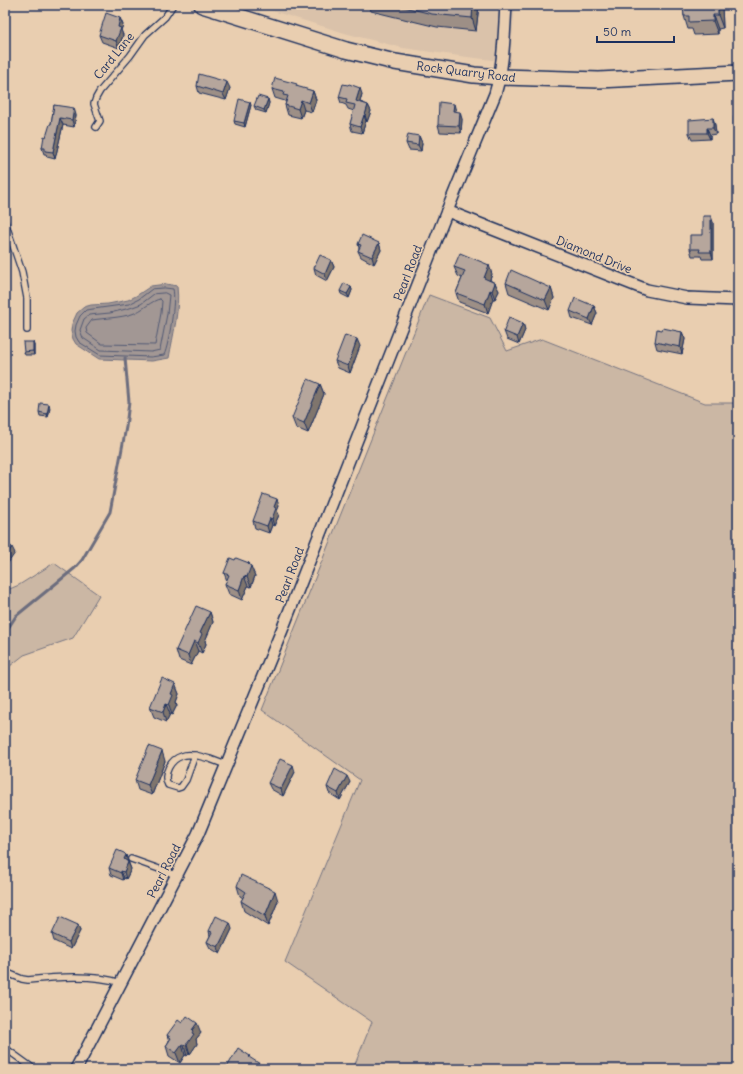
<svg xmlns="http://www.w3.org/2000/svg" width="743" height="1074" font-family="Delius,sans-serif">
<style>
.built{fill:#dac2aa}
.green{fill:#cbb7a4;stroke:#737381}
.water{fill:#a29794;stroke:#6c6d7e}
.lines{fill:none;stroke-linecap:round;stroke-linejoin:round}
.shore{stroke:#515974;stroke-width:1}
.stream{stroke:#6c6d7e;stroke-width:3}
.service-casing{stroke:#1b2f5e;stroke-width:8}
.minor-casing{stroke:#1b2f5e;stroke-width:14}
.secondary-casing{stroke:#1b2f5e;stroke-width:18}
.service{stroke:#e9ceb0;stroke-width:5.5}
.minor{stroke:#e9ceb0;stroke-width:11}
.secondary{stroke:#e9ceb0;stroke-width:15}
.wall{fill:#9d8f86;stroke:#1b2f5e}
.shaded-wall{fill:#7f746d;stroke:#1b2f5e}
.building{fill:#b6a69c;stroke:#1b2f5e}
.labels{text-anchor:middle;stroke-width:3.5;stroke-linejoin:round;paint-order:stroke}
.street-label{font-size:12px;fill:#1b2f5e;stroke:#e9ceb0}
</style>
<rect width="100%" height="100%" fill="#e9ceb0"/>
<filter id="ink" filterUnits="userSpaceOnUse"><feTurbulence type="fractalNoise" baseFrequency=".025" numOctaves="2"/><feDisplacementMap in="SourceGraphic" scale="8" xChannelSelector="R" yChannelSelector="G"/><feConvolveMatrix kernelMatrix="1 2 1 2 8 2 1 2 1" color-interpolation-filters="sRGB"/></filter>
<g filter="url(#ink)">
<path class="built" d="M 253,5 L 515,5 L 510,62 L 467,57 L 403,48 L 348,34 Z"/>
<g class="green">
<path d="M 429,295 L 490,318 L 507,351 L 542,339 L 705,403 L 738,403 L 738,1069 L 353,1069 L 372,1022 L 285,962 L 360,780 L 262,710 Z"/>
<path d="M 54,563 L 99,595 L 73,638 L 24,655 L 5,670 L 5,591 L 19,585 Z"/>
</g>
<path class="water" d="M 166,284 L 177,286 C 180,310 173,335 169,358 L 152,361 L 99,359 L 76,344 L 73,339 L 71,331 L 72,324 L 77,313 L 84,307 L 91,305 L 108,304 L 128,300 L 136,296 L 151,286 Z"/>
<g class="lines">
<g class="shore">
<path d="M 165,288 L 173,289 C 176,299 169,345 164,355 L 151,357 L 100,355 L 79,342 L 76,337 L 75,331 L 76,325 L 80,316 L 86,310 L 129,304 L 139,299 L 152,289 Z"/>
<path d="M 165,293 L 169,295 L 167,314 L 160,350 L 151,352 L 101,350 L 83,338 L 80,330 L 84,319 L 89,315 L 110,313 L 130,308 L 141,304 L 154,294 Z"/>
<path d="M 160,299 L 162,301 L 161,313 L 155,345 L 102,344 L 87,333 L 86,328 L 92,320 C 105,318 119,318 132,314 C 142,311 152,300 160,299 Z"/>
</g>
<path class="stream" d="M 5,633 L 16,616 L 75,568 L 82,560 L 110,512 L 126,427 L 129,402 L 125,358"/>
<defs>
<g id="service">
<path d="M 96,127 L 100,121 L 94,104 L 96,98 L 100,91 L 130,56 L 145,35 L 165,17 L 173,5"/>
<path d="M 5,222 L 22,272 L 27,298 L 27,330"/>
<path d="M 195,755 C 191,755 186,754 182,756 C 171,759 162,774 168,785 L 178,788 L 181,787 L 186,780 L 195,755 L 210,759 L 226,765"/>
<path d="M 131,859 L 176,875"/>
<path d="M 5,972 L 22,979 L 28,980 C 55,977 95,974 121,983"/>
<path d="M 5,1048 L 34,1069"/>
</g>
<g id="minor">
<path d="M 447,211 L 647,290 L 687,298 L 738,300"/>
<path d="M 76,1069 L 198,834 L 282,630 L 447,211 L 495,94 C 504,65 504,35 506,5"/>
</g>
<path id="secondary" d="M 202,5 L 346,50 L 395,62 L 474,75 L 500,77 L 599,80 L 738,73"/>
</defs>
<use href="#service" class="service-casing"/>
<use href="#minor" class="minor-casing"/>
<use href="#secondary" class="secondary-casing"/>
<use href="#service" class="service"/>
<use href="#minor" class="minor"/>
<use href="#secondary" class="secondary"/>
</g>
<g class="wall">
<path d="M 368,5 L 479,5 L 476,31 L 437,27 L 371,11 Z"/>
<path d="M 683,5 L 722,5 L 723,28 L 718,29 L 718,34 L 694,35 L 692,29 L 688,29 L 684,16 Z"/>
<path d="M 120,18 L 123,25 L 121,30 L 123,35 L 119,48 L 102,42 L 99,35 Z"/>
<path d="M 197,86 L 230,88 L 226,100 L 199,93 Z"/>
<path d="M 297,87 L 313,91 L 316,100 L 312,112 L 304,110 L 301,118 L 288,115 L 285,105 L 286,103 L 285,101 L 275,98 L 272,89 Z"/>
<path d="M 362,94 L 360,102 L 368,105 L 371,111 L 367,122 L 366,121 L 362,133 L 352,131 L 350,124 L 354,111 L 348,109 L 346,105 L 341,103 L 339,97 Z"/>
<path d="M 268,99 L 269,103 L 266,113 L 256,110 L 254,106 Z"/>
<path d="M 54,105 L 76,115 L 74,127 L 63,125 L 55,159 L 47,157 L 46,154 L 44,154 L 42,148 L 51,124 Z"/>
<path d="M 251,105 L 245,127 L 235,124 L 234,121 Z"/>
<path d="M 456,111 L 456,112 L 462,119 L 461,133 L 440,132 L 438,125 Z"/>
<path d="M 738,117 L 738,133 L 737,133 L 734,126 Z"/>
<path d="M 713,118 L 715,125 L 716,134 L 710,135 L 710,139 L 692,140 L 689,133 Z"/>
<path d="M 419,136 L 422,143 L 421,151 L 409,150 L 406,143 Z"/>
<path d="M 713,222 L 713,259 L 702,259 L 701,256 L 692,256 L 690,249 L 703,235 Z"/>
<path d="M 379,243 L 381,250 L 374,264 L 361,257 L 358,251 L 359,248 L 358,244 Z"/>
<path d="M 331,260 L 334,267 L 327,281 L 316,275 L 314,268 Z"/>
<path d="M 454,267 L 492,274 L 490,280 L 495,283 L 499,291 L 495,299 L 493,299 L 488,313 L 459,302 L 456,293 L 462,278 L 458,276 Z"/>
<path d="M 506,283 L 551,288 L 554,298 L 549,310 L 509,293 Z"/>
<path d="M 351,287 L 352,290 L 349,298 L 341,294 L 340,291 Z"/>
<path d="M 594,306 L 597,313 L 592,325 L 572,318 L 570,311 Z"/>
<path d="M 523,323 L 525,330 L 519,344 L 507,339 L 504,331 Z"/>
<path d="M 662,330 L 682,332 L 685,339 L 682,354 L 657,349 L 655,342 Z"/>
<path d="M 34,345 L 34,355 L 25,355 L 24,352 Z"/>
<path d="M 360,346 L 350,373 L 338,368 L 335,361 Z"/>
<path d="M 320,384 L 324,394 L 308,433 L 296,428 L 292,418 Z"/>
<path d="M 50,408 L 48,417 L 40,416 L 39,412 Z"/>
<path d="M 279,506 L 277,511 L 279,515 L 274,526 L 272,525 L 269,533 L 255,528 L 253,521 Z"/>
<path d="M 235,560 L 249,563 L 255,576 L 251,587 L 248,586 L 242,600 L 229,594 L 225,584 L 227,581 L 224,573 Z"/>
<path d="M 210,612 L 213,622 L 205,641 L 206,644 L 202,653 L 198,651 L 191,665 L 179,660 L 176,650 Z"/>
<path d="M 175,684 L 179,694 L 176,702 L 177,705 L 172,715 L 170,714 L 166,722 L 154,717 L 150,707 Z"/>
<path d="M 165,761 L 152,795 L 138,790 L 135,780 Z"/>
<path d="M 295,772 L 283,796 L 271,789 L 268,783 Z"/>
<path d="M 350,782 L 340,800 L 329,793 L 327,787 Z"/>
<path d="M 126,855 L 131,869 L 126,879 L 124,878 L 123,880 L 111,875 L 109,868 Z"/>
<path d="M 237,886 L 278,901 L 268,926 L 244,911 L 241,901 L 243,898 L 240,896 Z"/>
<path d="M 78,925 L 80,931 L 71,949 L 54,941 L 52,934 Z"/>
<path d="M 232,929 L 220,954 L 210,948 L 207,942 L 210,936 L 209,931 Z"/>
<path d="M 182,1023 L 201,1033 L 196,1039 L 197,1044 L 190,1054 L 189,1054 L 187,1056 L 185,1055 L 180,1063 L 169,1056 L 166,1046 L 169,1041 L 167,1035 Z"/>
</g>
<g class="shaded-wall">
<path d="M 473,5 L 479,5 L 476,31 L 472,18 Z"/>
<path d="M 718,5 L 722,5 L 723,28 L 718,15 Z"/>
<path d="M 713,15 L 718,29 L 718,34 L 713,21 Z"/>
<path d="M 120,18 L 123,25 L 121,30 L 123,35 L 119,48 L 116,41 L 118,27 Z"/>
<path d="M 227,82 L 230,88 L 226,100 L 223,94 Z"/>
<path d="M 360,88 L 362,94 L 358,107 L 356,101 Z"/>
<path d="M 313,91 L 316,100 L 312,112 L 309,103 Z"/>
<path d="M 268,99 L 269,103 L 266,113 L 264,110 Z"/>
<path d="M 301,100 L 304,110 L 301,118 L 298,109 Z"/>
<path d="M 250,102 L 251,105 L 245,127 L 244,123 Z"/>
<path d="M 454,104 L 456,111 L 456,118 L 453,111 Z"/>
<path d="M 368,105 L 371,111 L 367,122 L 365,115 Z"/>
<path d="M 74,108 L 76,115 L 74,127 L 72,120 Z"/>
<path d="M 460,112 L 462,119 L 461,133 L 459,126 Z"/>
<path d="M 364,115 L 366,121 L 362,133 L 360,127 Z"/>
<path d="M 60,118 L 63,125 L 55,159 L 53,152 Z"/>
<path d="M 713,118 L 715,125 L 716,134 L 713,128 Z"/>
<path d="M 707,128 L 710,135 L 710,139 L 707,133 Z"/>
<path d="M 419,136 L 422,143 L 421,151 L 418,145 Z"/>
<path d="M 711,216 L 713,222 L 713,259 L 711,252 Z"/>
<path d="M 379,243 L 381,250 L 374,264 L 372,257 Z"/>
<path d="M 331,260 L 334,267 L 327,281 L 325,274 Z"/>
<path d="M 489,265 L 492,274 L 487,287 L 484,278 Z"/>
<path d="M 495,283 L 499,291 L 495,299 L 492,291 Z"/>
<path d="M 351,287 L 352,290 L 349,298 L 347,294 Z"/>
<path d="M 551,288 L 554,298 L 549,310 L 545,300 Z"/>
<path d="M 490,290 L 493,299 L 488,313 L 485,304 Z"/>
<path d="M 594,306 L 597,313 L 592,325 L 589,319 Z"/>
<path d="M 523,323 L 525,330 L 519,344 L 517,337 Z"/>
<path d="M 682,332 L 685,339 L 682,354 L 680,347 Z"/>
<path d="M 357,339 L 360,346 L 350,373 L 348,366 Z"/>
<path d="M 33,342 L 34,345 L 34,355 L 33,351 Z"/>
<path d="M 5,343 L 8,350 L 7,371 L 5,366 Z"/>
<path d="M 320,384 L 324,394 L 308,433 L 304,423 Z"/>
<path d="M 49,404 L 50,408 L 48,417 L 47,414 Z"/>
<path d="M 277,499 L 279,506 L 277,511 L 279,515 L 274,526 L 272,519 L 274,507 Z"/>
<path d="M 270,518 L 272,525 L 269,533 L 267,526 Z"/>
<path d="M 12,547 L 15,553 L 6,566 L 5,564 L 5,557 Z"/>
<path d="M 249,563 L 250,568 L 251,566 L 255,576 L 251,587 L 247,577 Z"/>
<path d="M 244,576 L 248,586 L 242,600 L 239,590 Z"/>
<path d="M 210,612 L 213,622 L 205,641 L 206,644 L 202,653 L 198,643 L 200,633 Z"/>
<path d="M 194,641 L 198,651 L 191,665 L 188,655 Z"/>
<path d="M 175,684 L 179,694 L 176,702 L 177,705 L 172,715 L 169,705 L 171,694 Z"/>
<path d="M 166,704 L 170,714 L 166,722 L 163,712 Z"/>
<path d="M 162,751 L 165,761 L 152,795 L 148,785 Z"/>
<path d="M 293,765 L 295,772 L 283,796 L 281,789 Z"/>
<path d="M 347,776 L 350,782 L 340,800 L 338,793 Z"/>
<path d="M 126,855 L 128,862 L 124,859 Z"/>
<path d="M 128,862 L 131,869 L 126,879 L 124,872 Z"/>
<path d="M 121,871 L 124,878 L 123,880 L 121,873 Z"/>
<path d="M 275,891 L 278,901 L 268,926 L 265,916 Z"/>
<path d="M 230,923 L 232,929 L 220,954 L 218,947 Z"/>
<path d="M 78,925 L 80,931 L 71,949 L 69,942 Z"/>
<path d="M 197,1023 L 201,1033 L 196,1039 L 197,1044 L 190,1054 L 187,1044 L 192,1030 Z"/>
<path d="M 186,1044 L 189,1054 L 187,1056 L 184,1046 Z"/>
<path d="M 182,1045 L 185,1055 L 180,1063 L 176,1053 Z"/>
<path d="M 260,1064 L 261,1069 L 256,1069 Z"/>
</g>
<g class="building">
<path d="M 396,5 L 473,5 L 472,18 L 432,14 Z"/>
<path d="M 683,5 L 718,5 L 718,15 L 713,15 L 713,21 L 689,22 L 689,16 L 684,16 Z"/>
<path d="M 106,13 L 120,18 L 118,27 L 121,28 L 116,41 L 99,35 Z"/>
<path d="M 199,74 L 227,82 L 223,94 L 197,86 Z"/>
<path d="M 275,78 L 297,84 L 296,86 L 313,91 L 309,103 L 301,100 L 298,109 L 285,105 L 288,96 L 283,95 L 284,92 L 272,89 Z"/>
<path d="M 343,84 L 348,85 L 349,84 L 360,88 L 356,101 L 368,105 L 365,115 L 364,115 L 360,127 L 350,124 L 355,105 L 346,103 L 347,99 L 339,97 Z"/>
<path d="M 258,96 L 268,99 L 264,110 L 254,106 Z"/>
<path d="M 239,99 L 250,102 L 244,123 L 234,121 Z"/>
<path d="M 439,102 L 454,104 L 453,111 L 460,112 L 459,126 L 438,125 Z"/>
<path d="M 54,105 L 74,108 L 72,120 L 60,118 L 53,152 L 45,151 L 45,148 L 42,148 L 44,136 L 46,137 L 50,124 L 51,124 Z"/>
<rect x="734" y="117" width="4" height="9"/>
<path d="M 713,118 L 713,128 L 707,128 L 707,133 L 689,133 L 689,120 Z"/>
<path d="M 408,134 L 419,136 L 418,145 L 406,143 Z"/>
<path d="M 703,216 L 711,216 L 711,252 L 699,252 L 700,249 L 690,249 L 690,235 L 703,235 Z"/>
<path d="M 362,235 L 379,243 L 372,257 L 358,251 L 361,245 L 358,244 Z"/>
<rect x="737" y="236" width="1" height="13"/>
<path d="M 460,253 L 489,265 L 484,278 L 495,283 L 492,291 L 490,290 L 485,304 L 456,293 L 465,271 L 454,267 Z"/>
<path d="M 320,255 L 331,260 L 325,274 L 314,268 Z"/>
<path d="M 511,270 L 551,288 L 545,300 L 506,283 Z"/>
<path d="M 344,283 L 351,287 L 347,294 L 340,291 Z"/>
<path d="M 575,298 L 594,306 L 589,319 L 570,311 Z"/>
<path d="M 509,317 L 523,323 L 517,337 L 505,332 L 504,331 Z"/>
<path d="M 663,328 L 682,332 L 680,347 L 655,342 L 657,329 L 662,330 Z"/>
<path d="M 345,335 L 357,339 L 348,366 L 335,361 Z"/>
<path d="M 23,342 L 33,342 L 33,351 L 24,352 Z"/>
<path d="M 308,379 L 320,384 L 304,423 L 292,418 Z"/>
<path d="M 40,403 L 49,404 L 47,414 L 39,412 Z"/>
<path d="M 263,494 L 277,499 L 274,507 L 276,508 L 272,519 L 270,518 L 267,526 L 253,521 Z"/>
<path d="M 5,542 L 12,547 L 5,557 Z"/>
<path d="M 230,558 L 235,560 L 236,558 L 249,563 L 248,564 L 251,566 L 247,577 L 244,576 L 239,590 L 225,584 L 229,575 L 224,573 Z"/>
<path d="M 196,606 L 210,612 L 200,633 L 202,634 L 198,643 L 194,641 L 188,655 L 176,650 Z"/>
<path d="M 162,678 L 175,684 L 171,694 L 173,695 L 169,705 L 166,704 L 163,712 L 150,707 Z"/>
<path d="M 149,746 L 162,751 L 148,785 L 135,780 Z"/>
<path d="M 280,759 L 293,765 L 281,789 L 268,783 Z"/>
<path d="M 335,769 L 347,776 L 338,793 L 327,787 Z"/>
<path d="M 117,850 L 124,853 L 126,855 L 124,859 L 128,862 L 124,872 L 121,871 L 121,873 L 109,868 Z"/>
<path d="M 241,875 L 275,891 L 265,916 L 241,901 L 246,892 L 237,886 Z"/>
<path d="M 216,916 L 230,923 L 218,947 L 207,942 L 212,932 L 209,931 Z"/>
<path d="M 60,917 L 78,925 L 69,942 L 52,934 Z"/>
<path d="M 187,1016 L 197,1023 L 192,1030 L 193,1031 L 192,1033 L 194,1034 L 187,1044 L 186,1044 L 184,1046 L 182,1045 L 176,1053 L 166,1046 L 171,1038 L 167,1035 L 178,1020 L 182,1023 Z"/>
<path d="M 238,1048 L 250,1056 L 249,1057 L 260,1064 L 256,1069 L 226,1069 Z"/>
</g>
</g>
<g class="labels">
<g class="street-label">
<text transform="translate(114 56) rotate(-51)" y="4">Card Lane</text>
<text transform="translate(466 72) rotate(7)" y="4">Rock Quarry Road</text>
<text transform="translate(594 255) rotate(22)" y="4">Diamond Drive</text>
<text transform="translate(408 273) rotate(-69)" y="4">Pearl Road</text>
<text transform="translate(290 575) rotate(-69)" y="4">Pearl Road</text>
<text transform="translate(164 871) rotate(-63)" y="4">Pearl Road</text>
</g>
</g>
<rect width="743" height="1074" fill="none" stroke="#e9ceb0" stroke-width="20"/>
<rect x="10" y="10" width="723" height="1054" fill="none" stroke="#1b2f5e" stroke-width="1.5" filter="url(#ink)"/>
<path d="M597 36v6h77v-6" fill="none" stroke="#1b2f5e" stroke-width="2"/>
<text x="603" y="36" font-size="12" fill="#1b2f5e" stroke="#e9ceb0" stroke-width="3" paint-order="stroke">50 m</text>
</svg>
